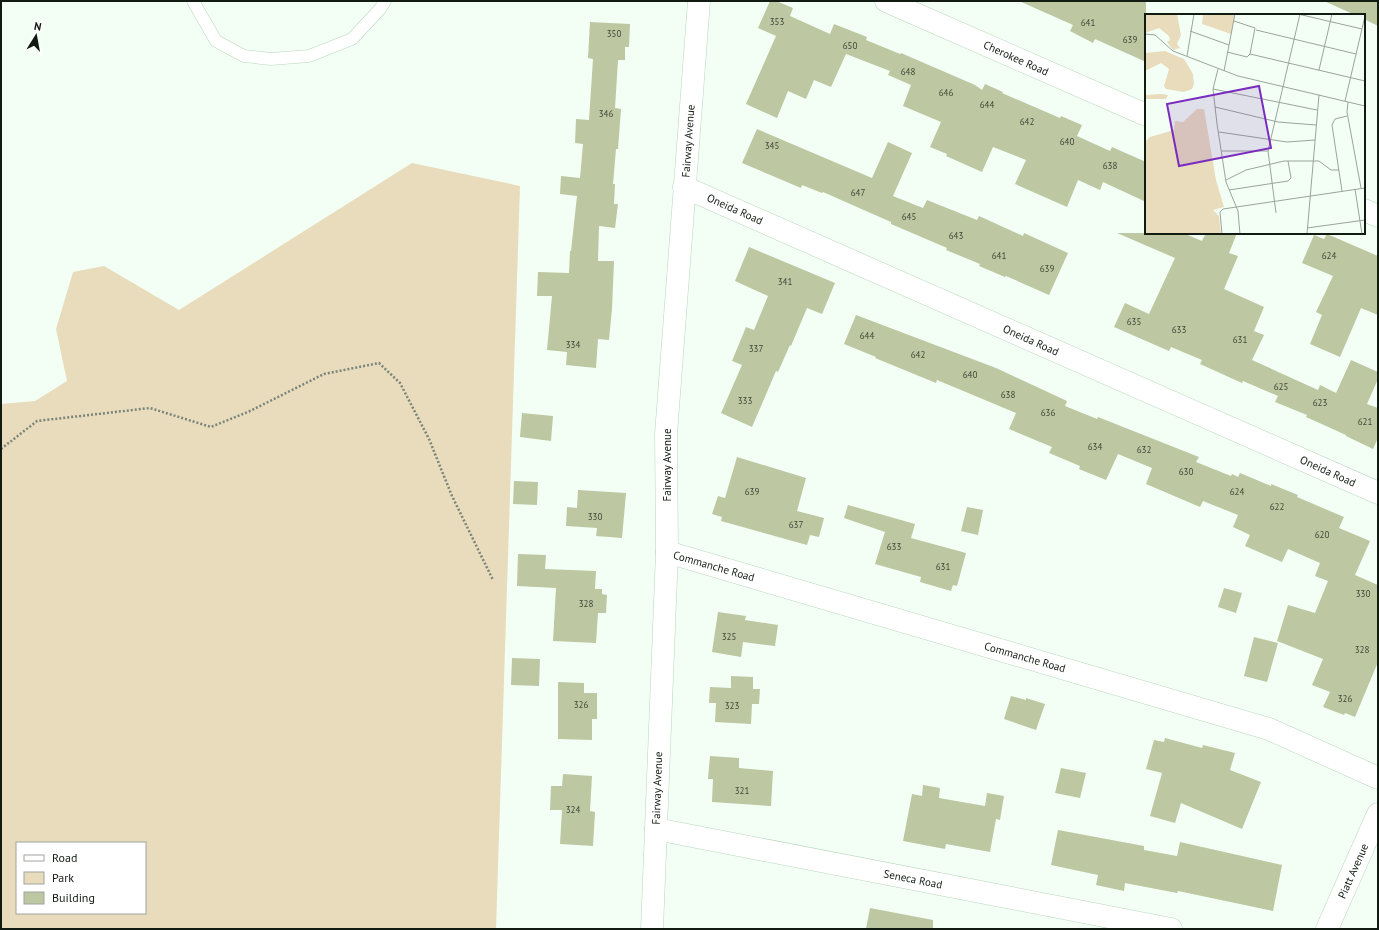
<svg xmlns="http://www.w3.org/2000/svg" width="1379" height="930" font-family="'PT Sans',sans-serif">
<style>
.green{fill:#e8dcbc;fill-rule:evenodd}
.building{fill:#bdc7a2}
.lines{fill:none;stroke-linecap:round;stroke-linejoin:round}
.lane-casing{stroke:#b9d6bc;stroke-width:13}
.street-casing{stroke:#b9d6bc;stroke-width:23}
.path{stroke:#79847a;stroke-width:2.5;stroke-dasharray:2 2;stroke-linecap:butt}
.lane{stroke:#fff;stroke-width:12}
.street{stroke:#fff;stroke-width:22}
.labels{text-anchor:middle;stroke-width:3.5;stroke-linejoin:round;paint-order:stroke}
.number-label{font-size:9px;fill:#3c4636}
.street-label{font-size:11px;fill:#111b12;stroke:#fff}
.inset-road{fill:none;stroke:#99a49a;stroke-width:1}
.view{fill:#7b2cbf;fill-opacity:0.15;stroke:#7b2cbf;stroke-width:2}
.inset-edge{fill:none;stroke:#111b12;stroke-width:2}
</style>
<rect width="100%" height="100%" fill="#f3fff4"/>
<path class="green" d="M 412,163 L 520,186 L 496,929 L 1,929 L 1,404 L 35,401 L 67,381 L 56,329 L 73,272 L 104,266 L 179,310 ZM 17,843 L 145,843 L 145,913 L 17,913 Z"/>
<g class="building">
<path d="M 770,1 L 776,1 L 793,8 L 790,16 L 830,34 L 834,24 L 867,37 L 866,40 L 900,54 L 901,53 L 975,85 L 982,90 L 985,84 L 1003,92 L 1002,93 L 1060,118 L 1061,116 L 1082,125 L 1077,136 L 1110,151 L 1112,147 L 1146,162 L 1146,202 L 1103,182 L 1100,190 L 1078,180 L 1067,207 L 1015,184 L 1026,160 L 993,147 L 982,172 L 946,156 L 947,154 L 930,147 L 941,122 L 903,106 L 911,85 L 888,75 L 890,71 L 846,54 L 831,87 L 814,80 L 806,99 L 788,91 L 777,118 L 746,104 L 776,36 L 758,28 Z"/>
<path d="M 1019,1 L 1146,1 L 1146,62 L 1095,39 L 1093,43 L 1070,31 L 1073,25 Z"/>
<path d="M 1324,1 L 1378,1 L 1378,26 L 1364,19 L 1364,15 L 1355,15 Z"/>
<path d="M 590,22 L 630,24 L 629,47 L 625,47 L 625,60 L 618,60 L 615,108 L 621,109 L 618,149 L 616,149 L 613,184 L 615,184 L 614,204 L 618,204 L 615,228 L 599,226 L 598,261 L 614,261 L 612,309 L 609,340 L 598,339 L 596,368 L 566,365 L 567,352 L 547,350 L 552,296 L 537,296 L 538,272 L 569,273 L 570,251 L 571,251 L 577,196 L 560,194 L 561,176 L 580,178 L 583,144 L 575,143 L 576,119 L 589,120 L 593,59 L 588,58 Z"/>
<path d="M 757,129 L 872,178 L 888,142 L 912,153 L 893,196 L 923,208 L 927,200 L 977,220 L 979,216 L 1023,236 L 1024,233 L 1068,253 L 1049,295 L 1006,276 L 1005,277 L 979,266 L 980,264 L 946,250 L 947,248 L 891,224 L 891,222 L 823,192 L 822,193 L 802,185 L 801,188 L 742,163 Z"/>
<path d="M 1117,233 L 1183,233 L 1202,241 L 1206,233 L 1237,233 L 1229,253 L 1238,256 L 1224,289 L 1264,307 L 1254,331 L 1264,335 L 1252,360 L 1318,390 L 1320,385 L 1336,393 L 1351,360 L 1378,372 L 1378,379 L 1367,404 L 1378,408 L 1378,438 L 1373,449 L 1346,436 L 1346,435 L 1306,417 L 1307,415 L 1275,402 L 1278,396 L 1243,381 L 1242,383 L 1200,364 L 1202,360 L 1171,347 L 1169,351 L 1114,327 L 1125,303 L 1149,314 L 1175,258 Z"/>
<path d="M 1327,234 L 1378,256 L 1378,315 L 1361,308 L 1340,357 L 1310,344 L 1322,315 L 1316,312 L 1333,276 L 1302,263 L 1314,235 L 1324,239 Z"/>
<path d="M 749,247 L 835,283 L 822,314 L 807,308 L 791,346 L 790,345 L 778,372 L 776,371 L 752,427 L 721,413 L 742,365 L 732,361 L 746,327 L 754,330 L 768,296 L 735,281 Z"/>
<path d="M 856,315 L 996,368 L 1067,401 L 1065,406 L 1097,419 L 1098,417 L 1199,457 L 1196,462 L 1231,476 L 1232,474 L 1238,477 L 1240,473 L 1271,486 L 1271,484 L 1298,495 L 1297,497 L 1344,517 L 1339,528 L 1370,541 L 1355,575 L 1378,585 L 1378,662 L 1355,717 L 1345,713 L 1344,715 L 1323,707 L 1330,692 L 1312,685 L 1323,659 L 1277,641 L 1288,605 L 1315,613 L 1328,581 L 1315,576 L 1320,563 L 1288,549 L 1282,562 L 1245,546 L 1250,535 L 1233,527 L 1238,515 L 1203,501 L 1200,507 L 1146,484 L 1152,468 L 1118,454 L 1106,480 L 1079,469 L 1080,466 L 1049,453 L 1052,447 L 1009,429 L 1016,413 L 937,380 L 936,383 L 875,358 L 876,357 L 844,344 Z"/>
<path d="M 522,413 L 553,416 L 551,441 L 520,437 Z"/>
<path d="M 737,457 L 806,478 L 797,511 L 824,518 L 819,537 L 810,535 L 807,545 L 721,521 L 722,517 L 712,514 L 718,496 L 725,498 Z"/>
<path d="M 514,481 L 538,482 L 537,505 L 513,504 Z"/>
<path d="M 578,490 L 626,493 L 622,538 L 596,536 L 597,528 L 566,526 L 567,507 L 577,508 Z"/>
<path d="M 848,505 L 915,524 L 911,538 L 966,553 L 957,586 L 953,585 L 951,591 L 920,582 L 921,577 L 875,564 L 885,532 L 844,518 Z"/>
<path d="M 967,507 L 983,510 L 978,535 L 961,531 Z"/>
<path d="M 518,554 L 546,555 L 545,569 L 596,571 L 595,589 L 602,589 L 602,594 L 607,595 L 606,613 L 598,613 L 596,643 L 553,641 L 556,588 L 517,586 Z"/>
<path d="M 1224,588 L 1242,593 L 1236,613 L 1218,607 Z"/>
<path d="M 718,612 L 746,616 L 745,620 L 778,625 L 775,646 L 743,642 L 741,657 L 712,652 Z"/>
<path d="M 1254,637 L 1278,643 L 1267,682 L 1244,676 Z"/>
<path d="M 512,658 L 540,659 L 539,686 L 511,685 Z"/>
<path d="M 731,676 L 753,677 L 753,689 L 760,689 L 759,704 L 752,704 L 751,724 L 715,722 L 716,703 L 709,703 L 710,687 L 731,688 Z"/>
<path d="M 558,682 L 584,683 L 584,693 L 597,693 L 597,719 L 592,719 L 592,740 L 558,739 Z"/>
<path d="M 1011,696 L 1026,700 L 1026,698 L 1045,704 L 1036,730 L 1004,719 Z"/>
<path d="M 1165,738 L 1202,748 L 1203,745 L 1235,753 L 1230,770 L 1261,782 L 1242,829 L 1181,803 L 1175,823 L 1150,816 L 1162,773 L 1146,769 L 1154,740 L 1164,742 Z"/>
<path d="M 710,756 L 739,758 L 739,768 L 773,771 L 771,806 L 712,802 L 713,779 L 708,779 Z"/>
<path d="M 1061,768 L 1086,773 L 1080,798 L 1055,793 Z"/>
<path d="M 563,774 L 592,776 L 590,811 L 595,812 L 593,846 L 560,844 L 562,810 L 550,810 L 551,786 L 562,786 Z"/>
<path d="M 923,785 L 940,788 L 939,798 L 985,806 L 987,793 L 1004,796 L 1000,820 L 996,819 L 990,852 L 946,844 L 945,849 L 903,841 L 912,794 L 922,796 Z"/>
<path d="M 1058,830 L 1144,846 L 1144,850 L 1177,856 L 1180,842 L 1282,865 L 1273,911 L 1178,891 L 1177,893 L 1125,883 L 1124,891 L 1096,885 L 1098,875 L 1051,865 Z"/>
<path d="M 870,908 L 933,920 L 933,929 L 866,929 Z"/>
</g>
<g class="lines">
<defs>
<path id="lane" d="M 193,1 L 216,41 L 244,56 L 271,59 L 309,56 L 352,39 L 380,9 L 385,1"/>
<g id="street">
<path d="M 886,1 L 1146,115"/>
<path d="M 684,187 L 1378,493"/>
<path d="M 1364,210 L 1378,216"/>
<path d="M 667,552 L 1269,729 L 1378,778"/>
<path d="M 656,829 L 1171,929"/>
<path d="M 652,929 L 667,552 L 666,434 L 699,1"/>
<path d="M 1327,929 L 1378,814"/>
</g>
</defs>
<use href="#lane" class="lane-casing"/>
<use href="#street" class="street-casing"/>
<path class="path" d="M 1,449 L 37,421 L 150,408 L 211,427 L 250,411 L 324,374 L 379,363 L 400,383 L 429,439 L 452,496 L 493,580"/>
<use href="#lane" class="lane"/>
<use href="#street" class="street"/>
</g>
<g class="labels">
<g class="number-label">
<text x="777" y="25">353</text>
<text x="1088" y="26">641</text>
<text x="614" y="37">350</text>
<text x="1130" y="43">639</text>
<text x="850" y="49">650</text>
<text x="908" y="75">648</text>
<text x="946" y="96">646</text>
<text x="987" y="108">644</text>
<text x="606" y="117">346</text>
<text x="1027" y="125">642</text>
<text x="1067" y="145">640</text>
<text x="772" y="149">345</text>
<text x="1110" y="169">638</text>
<text x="858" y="196">647</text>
<text x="909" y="220">645</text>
<text x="956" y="239">643</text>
<text x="999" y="259">641</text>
<text x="1329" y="259">624</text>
<text x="1047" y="272">639</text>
<text x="785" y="285">341</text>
<text x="1134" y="325">635</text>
<text x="1179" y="333">633</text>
<text x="867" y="339">644</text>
<text x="1240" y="343">631</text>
<text x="573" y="348">334</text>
<text x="756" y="352">337</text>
<text x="918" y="358">642</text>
<text x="970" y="378">640</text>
<text x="1281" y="390">625</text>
<text x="1008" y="398">638</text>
<text x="745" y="404">333</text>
<text x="1320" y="406">623</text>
<text x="1048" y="416">636</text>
<text x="1365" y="425">621</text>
<text x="1095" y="450">634</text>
<text x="1144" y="453">632</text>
<text x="1186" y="475">630</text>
<text x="752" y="495">639</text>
<text x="1237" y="495">624</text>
<text x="1277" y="510">622</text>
<text x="595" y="520">330</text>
<text x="796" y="528">637</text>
<text x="1322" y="538">620</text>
<text x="894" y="550">633</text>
<text x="943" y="570">631</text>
<text x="1363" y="597">330</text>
<text x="586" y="607">328</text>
<text x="729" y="640">325</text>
<text x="1362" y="653">328</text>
<text x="1345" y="702">326</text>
<text x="581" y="708">326</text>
<text x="732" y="709">323</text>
<text x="742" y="794">321</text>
<text x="573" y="813">324</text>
</g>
<g class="street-label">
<text transform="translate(1016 58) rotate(24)" y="4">Cherokee Road</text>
<text transform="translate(688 141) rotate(-86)" y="4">Fairway Avenue</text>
<text transform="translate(735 209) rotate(24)" y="4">Oneida Road</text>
<text transform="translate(1031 340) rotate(24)" y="4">Oneida Road</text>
<text transform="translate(667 465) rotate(-90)" y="4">Fairway Avenue</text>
<text transform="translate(1328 471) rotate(24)" y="4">Oneida Road</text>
<text transform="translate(714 566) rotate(16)" y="4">Commanche Road</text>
<text transform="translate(1025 657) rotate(16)" y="4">Commanche Road</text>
<text transform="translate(657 788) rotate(-88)" y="4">Fairway Avenue</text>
<text transform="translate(1353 871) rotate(-66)" y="4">Piatt Avenue</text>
<text transform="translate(913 879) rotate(11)" y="4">Seneca Road</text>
</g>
</g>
<g transform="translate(1145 14)">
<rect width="220" height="220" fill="#f3fff4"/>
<path d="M 0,0 L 32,0 L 36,21 L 32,30 L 35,34 L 28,36 L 22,28 L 25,26 L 24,22 L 14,14 L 0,19 ZM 58,0 L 90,0 L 86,20 L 57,10 ZM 20,37 L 39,45 L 48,60 L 49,70 L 47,75 L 39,78 L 21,75 L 19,72 L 24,55 L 16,49 L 0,57 L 0,39 ZM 17,80 L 23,81 L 21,85 L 0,85 L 0,81 ZM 52,95 L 59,95 L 71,166 L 79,193 L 68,196 L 74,202 L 76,220 L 0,220 L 0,128 L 5,123 L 29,116 L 30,107 L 38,108 Z" fill="#e8dcbc"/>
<path class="inset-road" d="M 153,0 L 217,15M 89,7 L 110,14 L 105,40M 111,16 L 211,40M 45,17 L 84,31M 0,20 L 10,21 L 28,37 L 93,62 L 220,92M 82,38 L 102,43 L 105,40M 105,40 L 220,67M 42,42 L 49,0M 73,55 L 68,75 L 72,110 L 81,168 L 93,197 L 95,220M 174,56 L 187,0M 79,57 L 90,0M 68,75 L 172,96M 200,87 L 220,2M 203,88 L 202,98 L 216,174M 70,93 L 133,108 L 171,111M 74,118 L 142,128 L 170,126M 77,137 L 123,137M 81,166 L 101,156 L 139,147 L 174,147 L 186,156 L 194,156M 210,175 L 217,220M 84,176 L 143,167 L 146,164 L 143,147M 197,177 L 187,111 L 190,105 L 202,102M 131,199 L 123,137 L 155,0M 162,214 L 220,206M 77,220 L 75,198 L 78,195 L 220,174M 162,220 L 174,81"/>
<path class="view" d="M 114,72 L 126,134 L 34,152 L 22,90 Z"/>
<rect width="220" height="220" class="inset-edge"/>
</g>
<rect width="1379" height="930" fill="none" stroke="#111b12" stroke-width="4"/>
<rect x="16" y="842" width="130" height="72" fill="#ffffff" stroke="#a0a4a0"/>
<rect x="24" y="855" width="20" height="6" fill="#ffffff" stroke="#a0a4a0"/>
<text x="52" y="862" font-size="12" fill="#111b12">Road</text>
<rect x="24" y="872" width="20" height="12" fill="#e8dcbc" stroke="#a0a4a0"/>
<text x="52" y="882" font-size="12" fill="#111b12">Park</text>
<rect x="24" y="892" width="20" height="12" fill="#bdc7a2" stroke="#a0a4a0"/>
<text x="52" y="902" font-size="12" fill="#111b12">Building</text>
<g transform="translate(36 36) rotate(11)" stroke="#ffffff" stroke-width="3" paint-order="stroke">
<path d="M0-3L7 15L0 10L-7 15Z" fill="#111b12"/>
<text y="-6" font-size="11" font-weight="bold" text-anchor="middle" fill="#111b12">N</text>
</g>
</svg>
